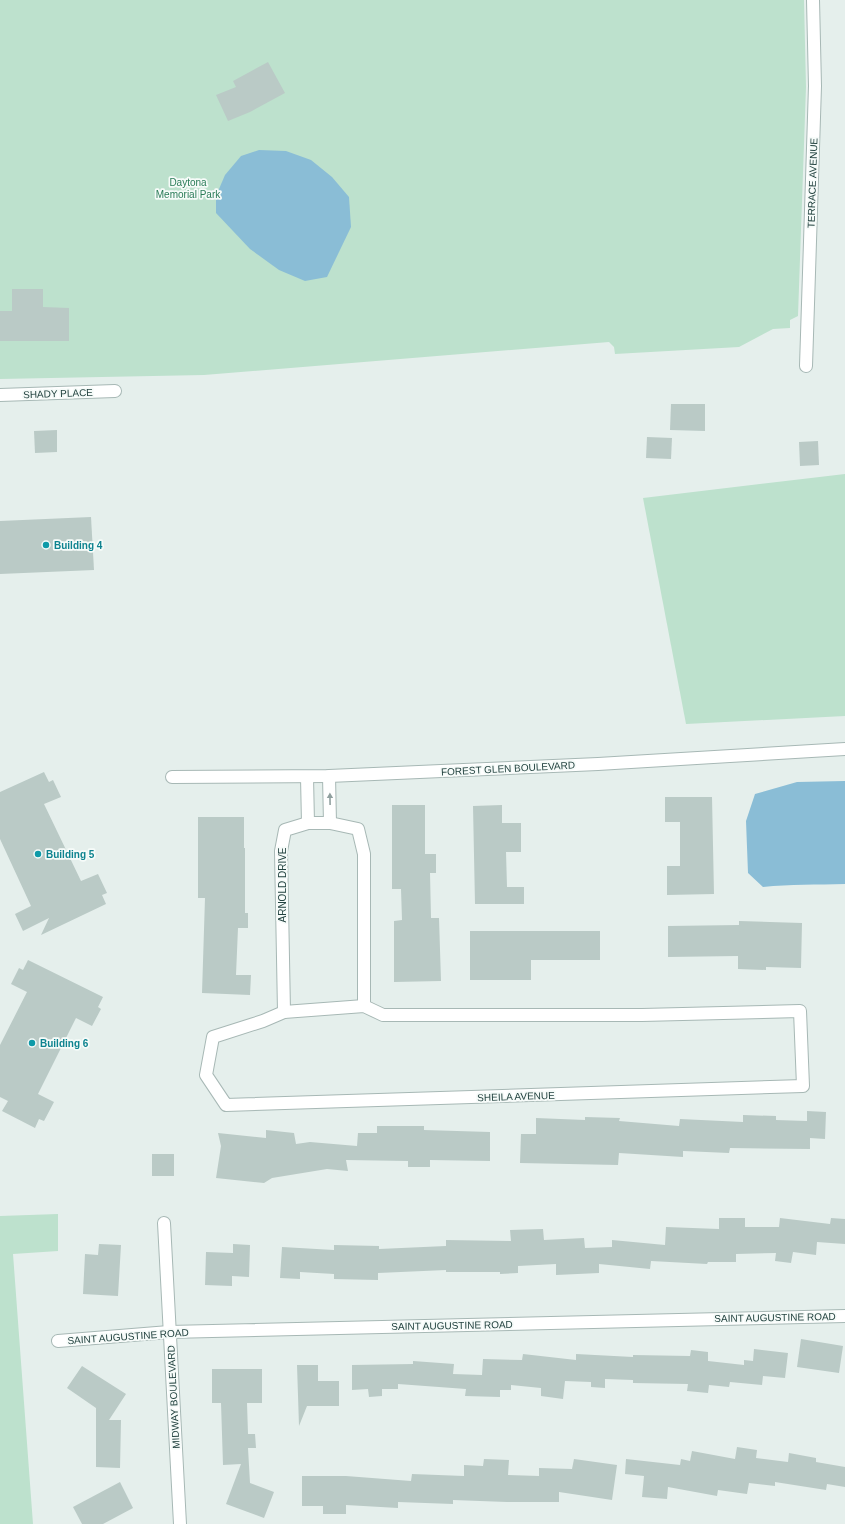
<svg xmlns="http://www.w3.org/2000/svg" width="845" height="1524" font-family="Helvetica,sans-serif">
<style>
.green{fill:#bde1cd}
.water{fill:#8abdd6}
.building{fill:#bacac6}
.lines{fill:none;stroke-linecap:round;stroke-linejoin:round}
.street-casing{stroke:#a7b8b5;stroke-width:14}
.street{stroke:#fff;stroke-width:12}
.oneway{fill:#90a09f}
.culture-dot{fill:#0f9aa8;stroke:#f6fbf9;stroke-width:1.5}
.labels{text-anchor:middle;stroke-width:3.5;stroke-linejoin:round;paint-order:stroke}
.park-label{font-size:10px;fill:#2a7c58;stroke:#f6fbf9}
.street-label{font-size:10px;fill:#22423f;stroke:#f6fbf9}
.culture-label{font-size:10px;font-weight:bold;fill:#0d838f;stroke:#f6fbf9;text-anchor:start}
</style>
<rect width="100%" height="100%" fill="#e5efec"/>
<g class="green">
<path d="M 0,0 L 804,0 L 806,87 L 798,316 L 790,320 L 790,328 L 773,329 L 739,347 L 615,354 L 614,347 L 609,342 L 204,375 L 0,379 Z"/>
<path d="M 845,474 L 845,716 L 686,724 L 643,498 Z"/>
<path d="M 58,1214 L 58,1251 L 13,1254 L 33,1524 L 0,1524 L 0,1216 Z"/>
</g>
<g class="water">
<path d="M 259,150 L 286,151 L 311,160 L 332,177 L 349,197 L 351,227 L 327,277 L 305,281 L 279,270 L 250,249 L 216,213 L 216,196 L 225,175 L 241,156 Z"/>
<path d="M 845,781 L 845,884 C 817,885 790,884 763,887 L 748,873 L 746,821 L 755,794 L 797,782 Z"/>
</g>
<g class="building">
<path d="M 268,62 L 285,93 L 250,112 L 228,121 L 216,95 L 236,87 L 233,81 Z"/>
<path d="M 12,289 L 43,289 L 43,307 L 69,308 L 69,341 L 0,341 L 0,311 L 12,311 Z"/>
<path d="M 671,404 L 705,404 L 705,431 L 670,430 Z"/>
<path d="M 57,430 L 57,452 L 35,453 L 34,431 Z"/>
<path d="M 647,437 L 672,438 L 671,459 L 646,458 Z"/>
<path d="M 818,441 L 819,465 L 800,466 L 799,442 Z"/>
<path d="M 91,517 L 94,570 L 0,574 L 0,521 Z"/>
<path d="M 44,772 L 49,782 L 53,780 L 61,797 L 44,804 L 81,881 L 98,874 L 107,893 L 102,895 L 106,904 L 41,935 L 49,918 L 23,931 L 15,914 L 31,906 L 0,839 L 0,792 Z"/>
<path d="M 665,797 L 712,797 L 714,894 L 667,895 L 667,866 L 680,866 L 680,822 L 665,822 Z"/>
<path d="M 392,805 L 425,805 L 425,854 L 436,854 L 436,873 L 430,873 L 431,918 L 439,918 L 441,981 L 394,982 L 394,921 L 402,920 L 401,889 L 392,889 Z"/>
<path d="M 502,805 L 502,823 L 521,823 L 521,852 L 506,852 L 507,887 L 524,887 L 524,904 L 475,904 L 473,806 Z"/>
<path d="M 198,817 L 244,817 L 244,848 L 245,848 L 245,913 L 248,913 L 248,928 L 238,928 L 236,975 L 251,975 L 250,995 L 202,993 L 205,898 L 198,898 Z"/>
<path d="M 739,921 L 802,923 L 801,968 L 766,967 L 766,970 L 738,969 L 738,956 L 668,957 L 668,926 L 739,925 Z"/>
<path d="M 470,931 L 600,931 L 600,960 L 531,960 L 531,980 L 470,980 Z"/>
<path d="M 28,960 L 103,997 L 98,1007 L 101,1009 L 92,1026 L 76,1018 L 38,1094 L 54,1102 L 44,1121 L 39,1119 L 35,1128 L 2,1111 L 8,1101 L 0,1097 L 0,1045 L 27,992 L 11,984 L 19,968 L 23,970 Z"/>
<path d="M 807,1111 L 826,1112 L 825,1139 L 810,1138 L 810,1149 L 730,1148 L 729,1153 L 683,1151 L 683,1157 L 619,1153 L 618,1165 L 520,1163 L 521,1134 L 536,1134 L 536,1118 L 585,1120 L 585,1117 L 620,1118 L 619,1121 L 679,1126 L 680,1119 L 743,1122 L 743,1115 L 776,1116 L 776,1120 L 807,1121 Z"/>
<path d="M 377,1126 L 424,1126 L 424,1130 L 490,1132 L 490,1161 L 430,1160 L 430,1167 L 408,1167 L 408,1161 L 346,1160 L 348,1171 L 327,1169 L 272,1178 L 264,1183 L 216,1178 L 221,1146 L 218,1133 L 266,1138 L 266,1130 L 294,1133 L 296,1144 L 310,1142 L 357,1146 L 358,1133 L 377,1133 Z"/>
<rect x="152" y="1154" width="22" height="22"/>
<path d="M 719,1218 L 745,1218 L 745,1227 L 779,1227 L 780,1218 L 830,1224 L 831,1218 L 845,1219 L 845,1244 L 817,1242 L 816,1255 L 793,1252 L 791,1263 L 775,1261 L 776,1253 L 736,1254 L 736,1262 L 708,1262 L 707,1264 L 651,1261 L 650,1269 L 599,1264 L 599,1273 L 556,1275 L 556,1264 L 518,1266 L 518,1273 L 500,1274 L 500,1272 L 446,1272 L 446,1270 L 378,1273 L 378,1280 L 334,1279 L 334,1274 L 300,1272 L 300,1279 L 280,1278 L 282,1247 L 334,1250 L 334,1245 L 379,1246 L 379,1249 L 446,1246 L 446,1240 L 511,1241 L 510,1230 L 543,1229 L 544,1240 L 584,1238 L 585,1248 L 612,1247 L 612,1240 L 665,1245 L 666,1227 L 719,1229 Z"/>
<path d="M 99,1244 L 121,1245 L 118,1296 L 83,1294 L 85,1254 L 98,1255 Z"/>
<path d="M 233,1244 L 250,1245 L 249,1277 L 232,1276 L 232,1286 L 205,1285 L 206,1252 L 233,1253 Z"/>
<path d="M 801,1339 L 843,1346 L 839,1373 L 797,1367 Z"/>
<path d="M 754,1349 L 788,1353 L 785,1378 L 763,1376 L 762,1385 L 730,1382 L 729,1387 L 709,1385 L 708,1393 L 687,1391 L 688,1384 L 633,1383 L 633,1380 L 605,1379 L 605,1388 L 591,1387 L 591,1382 L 565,1381 L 563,1399 L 541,1396 L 541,1388 L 511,1385 L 511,1390 L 500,1390 L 500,1397 L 465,1396 L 466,1389 L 398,1384 L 398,1389 L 382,1389 L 382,1396 L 369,1397 L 368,1389 L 352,1390 L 352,1365 L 413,1364 L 413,1361 L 454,1364 L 453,1374 L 482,1375 L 483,1359 L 522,1360 L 523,1354 L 576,1360 L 576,1354 L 633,1357 L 633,1355 L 690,1356 L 691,1350 L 708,1352 L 708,1361 L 744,1365 L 744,1360 L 753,1361 Z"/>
<path d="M 297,1365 L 318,1365 L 318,1381 L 339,1381 L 339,1406 L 307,1406 L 299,1426 Z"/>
<path d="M 82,1366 L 126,1394 L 109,1420 L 121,1420 L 120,1468 L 96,1467 L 96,1408 L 67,1388 Z"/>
<path d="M 212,1369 L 262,1369 L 262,1403 L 247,1403 L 248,1434 L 255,1434 L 256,1448 L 248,1448 L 250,1483 L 274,1492 L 264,1518 L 226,1504 L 241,1464 L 223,1465 L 221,1403 L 212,1403 Z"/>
<path d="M 737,1447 L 757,1450 L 756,1458 L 788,1462 L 789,1453 L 816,1458 L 816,1462 L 845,1467 L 845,1487 L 827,1484 L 826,1490 L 775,1482 L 775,1486 L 749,1483 L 747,1494 L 718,1490 L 717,1496 L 668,1487 L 667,1499 L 642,1497 L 644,1476 L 625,1474 L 626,1459 L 680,1465 L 681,1459 L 690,1461 L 692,1451 L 735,1459 Z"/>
<path d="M 484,1459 L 509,1460 L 508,1475 L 539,1476 L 539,1468 L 572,1469 L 574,1459 L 617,1465 L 612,1500 L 559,1492 L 559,1502 L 507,1502 L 453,1500 L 453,1504 L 398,1502 L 398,1508 L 346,1505 L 346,1514 L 323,1514 L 323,1506 L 302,1506 L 302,1476 L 346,1476 L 411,1481 L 412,1474 L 464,1476 L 464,1465 L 483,1466 Z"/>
<path d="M 120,1482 L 133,1508 L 103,1524 L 82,1524 L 73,1507 Z"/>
</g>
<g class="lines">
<defs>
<g id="street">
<path d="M 806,366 L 815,86 L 813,0"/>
<path d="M 0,395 L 115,391"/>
<path d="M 329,776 L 330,823"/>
<path d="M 172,777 L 329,776 L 598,764 L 845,749"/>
<path d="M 307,777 L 308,823"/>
<path d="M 364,1006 L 383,1015 L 642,1015 L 800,1011 L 803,1086 L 226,1105 L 206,1075 L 213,1037 L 263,1021 L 284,1012 Z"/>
<path d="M 284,1012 L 281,851 L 285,830 L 308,823 L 330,823 L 358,829 L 364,854 L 364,1006"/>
<path d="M 164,1223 L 180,1524"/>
<path d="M 58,1341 L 169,1332 L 845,1316"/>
</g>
</defs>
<use href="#street" class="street-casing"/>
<use href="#street" class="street"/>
</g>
<defs><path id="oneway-solid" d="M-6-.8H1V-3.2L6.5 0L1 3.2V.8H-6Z"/></defs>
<use class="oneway" href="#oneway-solid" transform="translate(330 799) rotate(-91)"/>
<g class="culture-dot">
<circle cx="46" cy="545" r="4"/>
<circle cx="38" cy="854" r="4"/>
<circle cx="32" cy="1043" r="4"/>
</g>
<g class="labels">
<g class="park-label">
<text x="188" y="186">Daytona<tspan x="188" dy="12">Memorial Park</tspan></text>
</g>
<g class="street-label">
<text transform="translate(812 183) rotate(-88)" y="4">TERRACE AVENUE</text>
<text transform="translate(58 393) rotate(-2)" y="4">SHADY PLACE</text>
<text transform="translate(508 768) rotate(-3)" y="4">FOREST GLEN BOULEVARD</text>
<text transform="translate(282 885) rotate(-90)" y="4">ARNOLD DRIVE</text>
<text transform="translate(516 1096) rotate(-2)" y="4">SHEILA AVENUE</text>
<text transform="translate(775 1317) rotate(-1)" y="4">SAINT AUGUSTINE ROAD</text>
<text transform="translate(452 1325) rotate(-1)" y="4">SAINT AUGUSTINE ROAD</text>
<text transform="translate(128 1336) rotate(-4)" y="4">SAINT AUGUSTINE ROAD</text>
<text transform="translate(173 1397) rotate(-93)" y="4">MIDWAY BOULEVARD</text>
</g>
<g class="culture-label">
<text x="54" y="549">Building 4</text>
<text x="46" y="858">Building 5</text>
<text x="40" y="1047">Building 6</text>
</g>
</g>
</svg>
